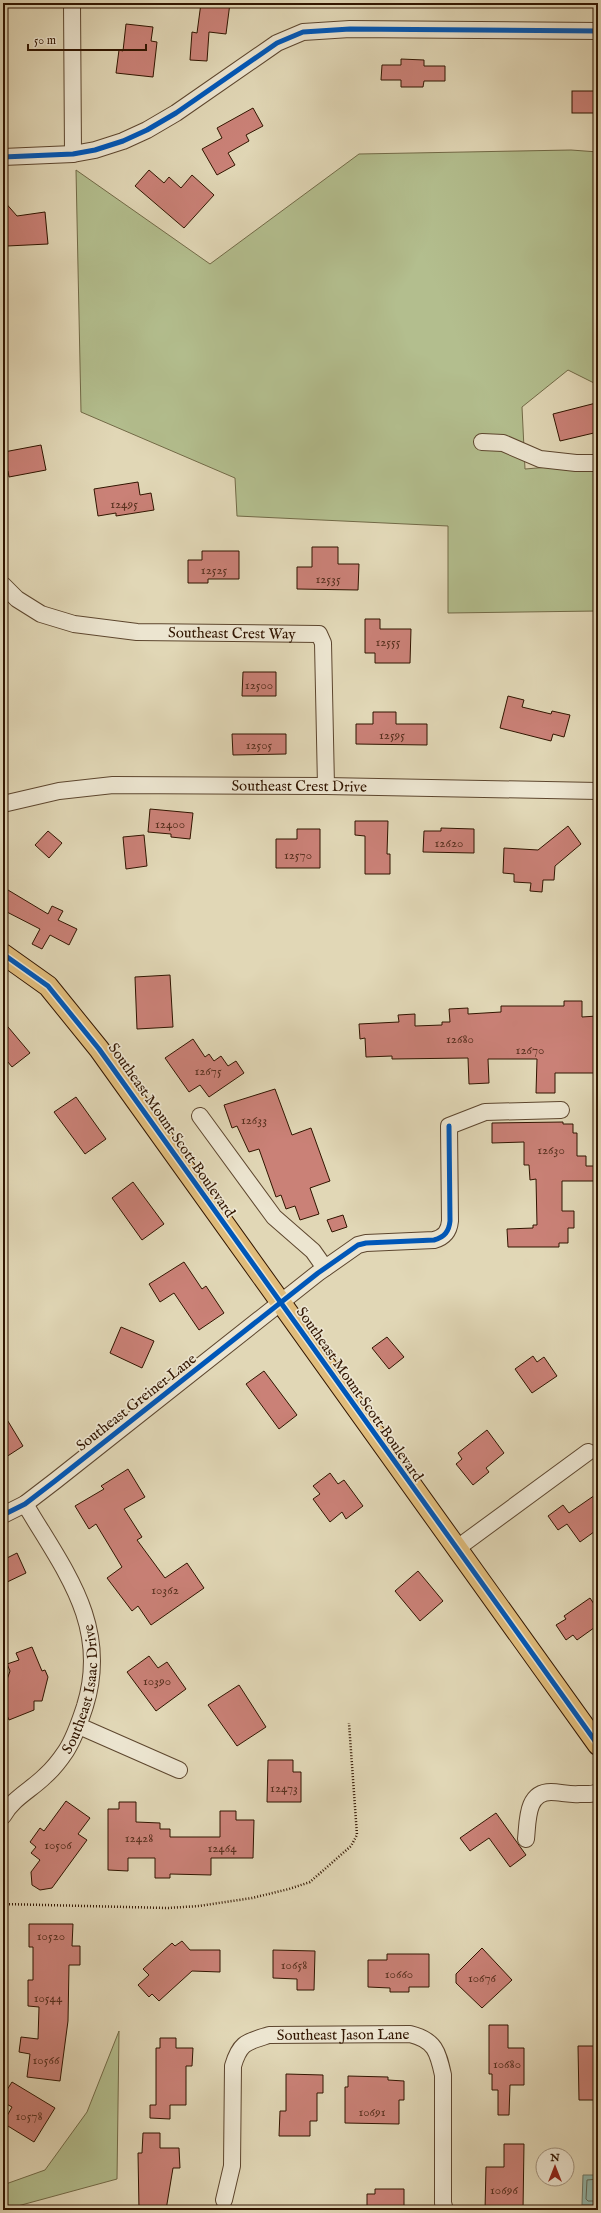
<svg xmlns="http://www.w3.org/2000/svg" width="601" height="2213" font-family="'IM FELL English',serif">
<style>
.green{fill:#b3be8e;stroke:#726a47}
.water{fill:#94baae;stroke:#6c7868}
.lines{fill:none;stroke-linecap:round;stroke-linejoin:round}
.shore{stroke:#626857;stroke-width:1}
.building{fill:#ca8177;stroke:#311500}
.minor-casing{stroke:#5d462e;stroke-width:18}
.major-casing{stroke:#311500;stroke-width:22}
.path{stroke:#311500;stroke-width:2.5;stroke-dasharray:1 2;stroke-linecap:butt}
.minor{stroke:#ece5d0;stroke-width:16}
.major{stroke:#e0bc7b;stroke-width:20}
.cycleway-casing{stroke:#ece5d0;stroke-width:8}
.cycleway{stroke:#0057b8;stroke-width:5}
.labels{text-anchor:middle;stroke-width:3.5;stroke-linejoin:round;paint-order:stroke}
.number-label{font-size:13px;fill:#57301e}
.street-label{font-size:15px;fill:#311500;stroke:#ece5d0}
</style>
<rect width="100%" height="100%" fill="#e1d7b6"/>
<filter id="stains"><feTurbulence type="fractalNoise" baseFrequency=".005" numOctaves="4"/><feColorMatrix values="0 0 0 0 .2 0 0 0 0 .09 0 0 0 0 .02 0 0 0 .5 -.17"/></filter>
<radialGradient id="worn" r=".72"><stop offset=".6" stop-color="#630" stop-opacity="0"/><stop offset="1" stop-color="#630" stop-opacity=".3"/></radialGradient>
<g class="green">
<path d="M 571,150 L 598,152 L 598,385 L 568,370 L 522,407 L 525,469 L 598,463 L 598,611 L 448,613 L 448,526 L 237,516 L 235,478 L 81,412 L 76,170 L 210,264 L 359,154 Z"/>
<path d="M 119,2031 L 117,2179 L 3,2210 L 3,2185 L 45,2170 L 87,2112 Z"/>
</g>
<path class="water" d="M 583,2175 L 598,2175 L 597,2205 L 582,2205 Z"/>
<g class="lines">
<path class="shore" d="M 598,2179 L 587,2180 L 586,2199 L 588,2201 L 598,2201"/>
</g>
<g class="building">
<path d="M 201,3 L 230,3 L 226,34 L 209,32 L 207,61 L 190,60 L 192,32 L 197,33 Z"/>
<path d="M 126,24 L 153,27 L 151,41 L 157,42 L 153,77 L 116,73 L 119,50 L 123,51 Z"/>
<path d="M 401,59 L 424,60 L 424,66 L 445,66 L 445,81 L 424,81 L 423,87 L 401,87 L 401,80 L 381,80 L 382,65 L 401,65 Z"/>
<rect x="572" y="91" width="26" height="22"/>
<path d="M 253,108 L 263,126 L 246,135 L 249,141 L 228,153 L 235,165 L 217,175 L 202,149 L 222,138 L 217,128 Z"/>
<path d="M 149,170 L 164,183 L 169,177 L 181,188 L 192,175 L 214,195 L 184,228 L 135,186 Z"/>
<path d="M 3,200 L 17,216 L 45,212 L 48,244 L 7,246 L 6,230 L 3,226 Z"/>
<path d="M 596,403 L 598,432 L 560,441 L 553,414 Z"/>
<path d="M 41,445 L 46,470 L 9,477 L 8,471 L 3,472 L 3,460 L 5,459 L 4,452 Z"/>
<path d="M 138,482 L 140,495 L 151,493 L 154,510 L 116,516 L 116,513 L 98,516 L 94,489 Z"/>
<path d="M 312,547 L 338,547 L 338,564 L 359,564 L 358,590 L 297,589 L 297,567 L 312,567 Z"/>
<path d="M 202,551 L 239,551 L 239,579 L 208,579 L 208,583 L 188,583 L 188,560 L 202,560 Z"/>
<path d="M 365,619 L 380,619 L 380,629 L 411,629 L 410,663 L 375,663 L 375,653 L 365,653 Z"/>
<path d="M 243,672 L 276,672 L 276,696 L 242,696 Z"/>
<path d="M 508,696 L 524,700 L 522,707 L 551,714 L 552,711 L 570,715 L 564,737 L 553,734 L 551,741 L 500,728 Z"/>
<path d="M 373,712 L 396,712 L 396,724 L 427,724 L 427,745 L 356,744 L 356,724 L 373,724 Z"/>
<path d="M 232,734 L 286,734 L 286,754 L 233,755 Z"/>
<path d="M 150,809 L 193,813 L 190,839 L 171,837 L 171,834 L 148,832 Z"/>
<path d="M 355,821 L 388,821 L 387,854 L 390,854 L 390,874 L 365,874 L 365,836 L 355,835 Z"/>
<path d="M 568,826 L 581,844 L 555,866 L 554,880 L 543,880 L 542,892 L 530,891 L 531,883 L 514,882 L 514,874 L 503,873 L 504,848 L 538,850 Z"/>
<path d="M 441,828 L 474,829 L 474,853 L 423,852 L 424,831 L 441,831 Z"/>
<path d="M 297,829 L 320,829 L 320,868 L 276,868 L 276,839 L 297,839 Z"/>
<path d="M 48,831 L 62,843 L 49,858 L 35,845 Z"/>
<path d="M 144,835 L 147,866 L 126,869 L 123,837 Z"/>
<path d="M 3,887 L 48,914 L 52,906 L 63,911 L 58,920 L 77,929 L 69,945 L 50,935 L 42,949 L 32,944 L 40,929 L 3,910 Z"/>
<path d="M 170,975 L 173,1027 L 137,1029 L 135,977 Z"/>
<path d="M 564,1001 L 582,1001 L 582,1017 L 597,1016 L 598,1073 L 555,1073 L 555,1093 L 536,1093 L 537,1059 L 488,1059 L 489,1083 L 469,1084 L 468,1058 L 392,1059 L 392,1056 L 366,1057 L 365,1038 L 360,1039 L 359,1024 L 399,1022 L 398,1015 L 415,1014 L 415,1026 L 442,1025 L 442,1022 L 450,1022 L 449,1009 L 468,1008 L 468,1014 L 501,1012 L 501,1006 L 564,1006 Z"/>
<path d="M 3,1021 L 30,1053 L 12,1067 L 3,1056 Z"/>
<path d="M 193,1039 L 205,1057 L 209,1054 L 214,1061 L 221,1056 L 228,1066 L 236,1061 L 244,1073 L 209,1097 L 200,1085 L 189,1092 L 165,1058 Z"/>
<path d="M 275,1089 L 292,1135 L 311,1128 L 330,1181 L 310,1188 L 319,1214 L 300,1220 L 295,1206 L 286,1209 L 281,1195 L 276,1197 L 259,1149 L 249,1152 L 237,1126 L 232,1128 L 224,1105 Z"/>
<path d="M 76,1097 L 106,1139 L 85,1154 L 54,1112 Z"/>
<path d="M 563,1122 L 563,1124 L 573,1124 L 573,1133 L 577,1133 L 577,1156 L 586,1156 L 586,1166 L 594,1166 L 595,1181 L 562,1181 L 562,1211 L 574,1211 L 574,1228 L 568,1228 L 568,1243 L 559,1243 L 559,1247 L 508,1247 L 507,1229 L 533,1228 L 533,1225 L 537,1225 L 536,1179 L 530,1180 L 529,1165 L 524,1165 L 524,1142 L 492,1143 L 492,1123 Z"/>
<path d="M 133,1182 L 164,1224 L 142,1240 L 112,1198 Z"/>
<path d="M 343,1215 L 347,1227 L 332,1232 L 327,1220 Z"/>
<path d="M 184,1262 L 202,1289 L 206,1286 L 224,1313 L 199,1330 L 174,1293 L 160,1302 L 149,1284 Z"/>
<path d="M 121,1327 L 154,1341 L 142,1368 L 110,1353 Z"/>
<path d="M 387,1337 L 404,1357 L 389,1369 L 372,1348 Z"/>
<path d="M 533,1356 L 537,1362 L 544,1357 L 557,1376 L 532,1393 L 515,1369 Z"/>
<path d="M 264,1371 L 297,1415 L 279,1429 L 246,1384 Z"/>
<path d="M 3,1413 L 23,1446 L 3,1459 Z"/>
<path d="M 487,1430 L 504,1453 L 486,1468 L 489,1472 L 473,1485 L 456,1464 L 462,1459 L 458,1453 Z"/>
<path d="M 128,1469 L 145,1497 L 124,1509 L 142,1537 L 137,1540 L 165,1578 L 187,1563 L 204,1588 L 151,1625 L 138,1606 L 132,1611 L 107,1578 L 122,1567 L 96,1524 L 89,1529 L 75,1506 L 104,1489 L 101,1486 Z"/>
<path d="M 330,1473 L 338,1484 L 344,1480 L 363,1506 L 346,1519 L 342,1512 L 330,1522 L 313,1499 L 320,1494 L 313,1486 Z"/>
<path d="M 598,1493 L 598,1529 L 580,1542 L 567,1524 L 558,1530 L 548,1516 L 563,1505 L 569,1513 Z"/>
<path d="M 17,1553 L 26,1573 L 3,1584 L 3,1560 Z"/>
<path d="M 418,1571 L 443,1601 L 420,1621 L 395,1591 Z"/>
<path d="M 590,1598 L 598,1610 L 598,1625 L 577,1640 L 573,1635 L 566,1640 L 556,1625 L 566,1619 L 564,1616 Z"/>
<path d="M 32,1647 L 42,1671 L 45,1670 L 48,1677 L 42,1701 L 34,1701 L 34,1710 L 9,1720 L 3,1706 L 3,1691 L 10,1671 L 7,1664 L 19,1660 L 16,1653 Z"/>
<path d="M 149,1656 L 158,1668 L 167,1662 L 186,1689 L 156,1711 L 127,1672 Z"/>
<path d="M 239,1685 L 266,1727 L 237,1746 L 208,1705 Z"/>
<path d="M 268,1760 L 293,1760 L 293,1772 L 301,1772 L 301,1802 L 267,1802 Z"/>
<path d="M 66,1801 L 90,1818 L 78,1834 L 87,1840 L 52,1888 L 40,1890 L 32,1885 L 31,1872 L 40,1860 L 31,1853 L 36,1847 L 30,1842 L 40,1828 L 44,1831 Z"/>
<path d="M 119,1802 L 136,1802 L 136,1822 L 160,1823 L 160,1829 L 170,1829 L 170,1837 L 220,1837 L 220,1811 L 236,1811 L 236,1820 L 254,1820 L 253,1858 L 211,1858 L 211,1875 L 170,1874 L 170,1878 L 155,1878 L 155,1858 L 128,1858 L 128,1871 L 108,1870 L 108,1809 L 119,1809 Z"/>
<path d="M 496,1813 L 526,1855 L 510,1867 L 489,1838 L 470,1851 L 460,1838 Z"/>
<path d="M 29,1924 L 73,1924 L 72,1946 L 80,1946 L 80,1965 L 69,1965 L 68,2021 L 60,2081 L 27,2077 L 30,2054 L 19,2052 L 21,2037 L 38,2039 L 39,2007 L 28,2006 L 28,1980 L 33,1980 L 33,1947 L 29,1947 Z"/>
<path d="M 182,1941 L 190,1950 L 220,1950 L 220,1972 L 192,1971 L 159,2001 L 152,1994 L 149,1997 L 138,1985 L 149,1975 L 143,1969 L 172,1943 L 175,1946 Z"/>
<path d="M 482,1948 L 512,1980 L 482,2008 L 456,1983 L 456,1974 Z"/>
<path d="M 273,1950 L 315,1951 L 314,1990 L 297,1990 L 297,1979 L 273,1978 Z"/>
<path d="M 387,1954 L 429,1954 L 429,1987 L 409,1987 L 409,1992 L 390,1992 L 390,1988 L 368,1987 L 368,1960 L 387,1960 Z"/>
<path d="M 489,2025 L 508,2025 L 508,2048 L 524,2048 L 524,2085 L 510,2085 L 509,2115 L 498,2115 L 498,2090 L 492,2090 L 492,2074 L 489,2074 Z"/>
<path d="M 160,2038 L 176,2038 L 176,2048 L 193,2048 L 192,2066 L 186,2066 L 186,2105 L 170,2105 L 170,2119 L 150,2118 L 150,2105 L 156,2105 L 156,2048 L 160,2048 Z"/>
<path d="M 578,2046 L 598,2046 L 598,2100 L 579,2100 Z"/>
<path d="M 286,2074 L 323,2075 L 323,2093 L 317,2093 L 317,2121 L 310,2121 L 310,2136 L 279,2136 L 280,2111 L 286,2111 Z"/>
<path d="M 348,2076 L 388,2077 L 388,2080 L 404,2081 L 404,2100 L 399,2100 L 399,2124 L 345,2123 L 345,2087 L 348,2087 Z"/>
<path d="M 12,2082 L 55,2108 L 34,2142 L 3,2123 L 12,2107 L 3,2102 L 3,2096 Z"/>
<path d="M 143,2133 L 160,2133 L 160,2148 L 179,2148 L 180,2168 L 173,2168 L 166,2210 L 139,2210 L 138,2153 L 142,2153 Z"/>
<path d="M 504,2144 L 524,2144 L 523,2210 L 485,2210 L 486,2167 L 504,2167 Z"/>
<path d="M 375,2189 L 404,2189 L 404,2210 L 367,2210 L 367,2194 L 375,2194 Z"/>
</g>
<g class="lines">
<defs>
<g id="minor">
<path d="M 72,3 L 73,154"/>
<path d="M 3,157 L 73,154 L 95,150 L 123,141 L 147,130 L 176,113 L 277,43 L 303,32 L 350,29 L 598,31"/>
<path d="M 482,442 L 503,443 L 540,459 L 576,463 L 598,463"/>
<path id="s1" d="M 3,585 L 17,599 L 41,614 L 74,624 L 137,632 L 319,634 L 323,643 L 326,786"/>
<path id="s2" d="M 3,804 L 59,791 L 113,785 L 326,786 L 598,791"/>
<path d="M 200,1116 L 274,1217 L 313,1251 L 325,1268"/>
<path d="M 3,1515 L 25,1504 L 55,1481 L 318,1273 L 358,1245 L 366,1243 L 434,1240 C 445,1237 449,1231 450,1221 L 449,1126 L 485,1112 L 561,1110"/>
<path d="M 456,1549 L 588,1452"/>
<path d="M 79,1726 L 179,1770"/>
<path id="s3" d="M 3,1816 C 13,1798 31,1790 45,1776 C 53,1769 60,1760 66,1751 C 75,1737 80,1721 85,1706 C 110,1625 64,1570 25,1504"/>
<path d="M 526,1839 C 528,1821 526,1792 551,1792 C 560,1792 570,1795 579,1794 C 586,1794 592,1795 598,1792"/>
<path id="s4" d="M 224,2200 L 232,2166 L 233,2066 C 240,2042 247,2042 269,2035 L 410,2034 C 435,2040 438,2052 443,2075 L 443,2203 L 445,2210"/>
</g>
<path id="major" d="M 3,954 L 48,986 L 99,1049 L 598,1745"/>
</defs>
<use href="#minor" class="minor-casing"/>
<use href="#major" class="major-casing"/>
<path class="path" d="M 3,1904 L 168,1908 L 199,1906 L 252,1898 L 289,1889 L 310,1882 L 351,1846 L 357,1835 L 349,1723"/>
<use href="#minor" class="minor"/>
<use href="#major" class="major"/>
<defs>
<g id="cycleway">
<path d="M 3,157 L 73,154 L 95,150 L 123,141 L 147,130 L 176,113 L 277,43 L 303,32 L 350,29 L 598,31"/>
<path d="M 3,954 L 48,986 L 99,1049 L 598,1745"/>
<path d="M 3,1515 L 25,1504 L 55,1481 L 318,1273 L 358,1245 L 366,1243 L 434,1240 C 445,1237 449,1231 450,1221 L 449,1126"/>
</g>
</defs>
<use href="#cycleway" class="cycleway-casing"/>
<use href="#cycleway" class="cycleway"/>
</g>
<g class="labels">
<g class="number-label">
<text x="124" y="508">12495</text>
<text x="214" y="574">12525</text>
<text x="328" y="583">12535</text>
<text x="388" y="646">12555</text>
<text x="259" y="689">12500</text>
<text x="392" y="739">12595</text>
<text x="259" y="749">12505</text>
<text x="170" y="828">12400</text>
<text x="449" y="847">12620</text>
<text x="298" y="859">12570</text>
<text x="460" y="1043">12680</text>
<text x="530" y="1054">12670</text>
<text x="208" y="1075">12675</text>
<text x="254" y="1124">12633</text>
<text x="551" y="1154">12630</text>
<text x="165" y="1594">10362</text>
<text x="157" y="1685">10390</text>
<text x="284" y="1792">12473</text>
<text x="139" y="1842">12428</text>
<text x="58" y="1849">10506</text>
<text x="222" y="1852">12464</text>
<text x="51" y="1940">10520</text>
<text x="294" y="1969">10658</text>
<text x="399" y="1978">10660</text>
<text x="482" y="1982">10676</text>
<text x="48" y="2002">10544</text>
<text x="46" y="2064">10566</text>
<text x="507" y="2068">10680</text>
<text x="372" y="2116">10691</text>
<text x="29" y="2120">10578</text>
<text x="504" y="2194">10696</text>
</g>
<g class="street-label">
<text dy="5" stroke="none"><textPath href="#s1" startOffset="241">Southeast Crest Way</textPath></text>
<text dy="5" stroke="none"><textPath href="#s2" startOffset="298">Southeast Crest Drive</textPath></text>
<text transform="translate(172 1130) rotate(55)" y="5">Southeast Mount Scott Boulevard</text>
<text transform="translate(360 1394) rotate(55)" y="5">Southeast Mount Scott Boulevard</text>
<text transform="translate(136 1402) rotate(-38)" y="5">Southeast Greiner Lane</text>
<text dy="5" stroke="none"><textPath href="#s3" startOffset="156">Southeast Isaac Drive</textPath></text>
<text dy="5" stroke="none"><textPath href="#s4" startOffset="260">Southeast Jason Lane</textPath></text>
</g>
</g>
<rect width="601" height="2213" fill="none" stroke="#e1d7b6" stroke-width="16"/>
<rect x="4" y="4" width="593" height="2205" fill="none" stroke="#311500" stroke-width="2"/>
<rect x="8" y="8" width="585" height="2197" fill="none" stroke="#311500"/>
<g transform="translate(555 2167)"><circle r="19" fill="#ece5d0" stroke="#a1927d"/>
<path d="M0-3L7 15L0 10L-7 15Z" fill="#8f2418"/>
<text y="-6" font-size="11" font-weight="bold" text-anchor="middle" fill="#311500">N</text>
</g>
<path d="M28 44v6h118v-6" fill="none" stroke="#311500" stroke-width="2"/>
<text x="34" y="44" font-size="12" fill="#311500" stroke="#ece5d0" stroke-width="3" paint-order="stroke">50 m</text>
<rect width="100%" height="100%" filter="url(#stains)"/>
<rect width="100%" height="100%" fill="url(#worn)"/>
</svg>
